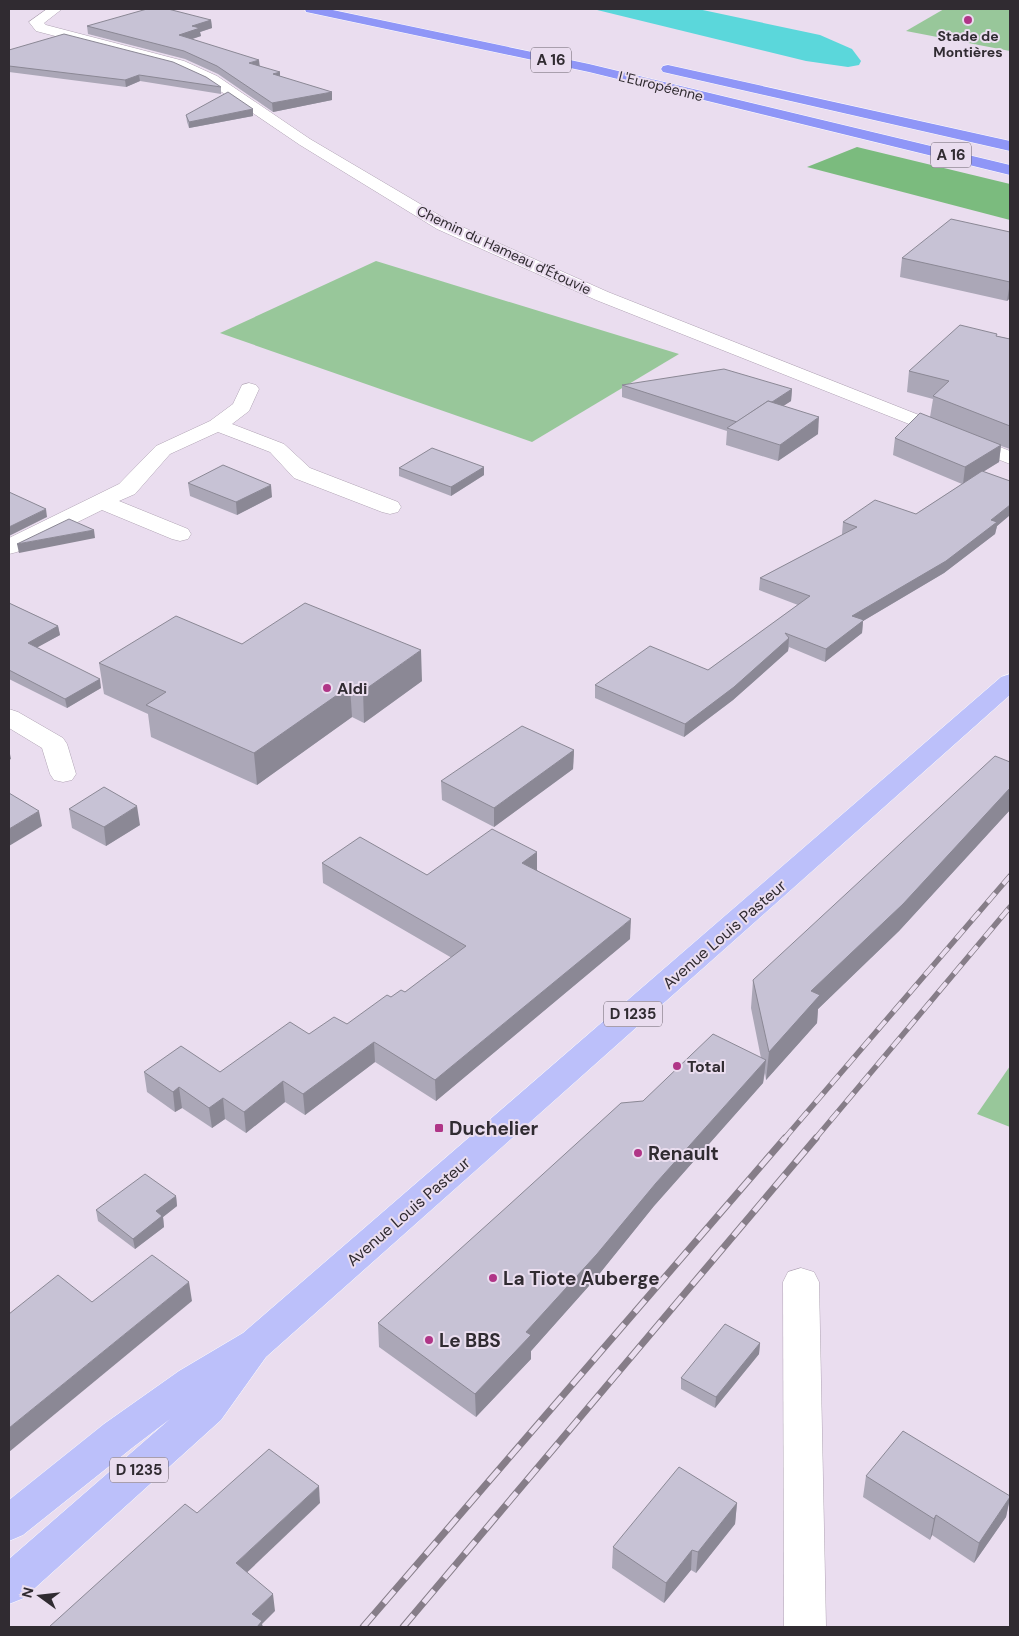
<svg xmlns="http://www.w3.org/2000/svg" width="1019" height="1636" font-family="'DM Sans',sans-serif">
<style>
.green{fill:#98c79a}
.forest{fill:#7bbb7e}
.water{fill:#5bd7db}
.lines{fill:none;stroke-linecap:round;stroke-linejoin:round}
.street-casing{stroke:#b0a3b4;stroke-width:1}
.primary-casing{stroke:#fff;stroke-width:1}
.highway-casing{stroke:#fff;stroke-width:1}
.street{fill:#fff;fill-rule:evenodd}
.primary{fill:#bcc0fa;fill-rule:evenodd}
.highway{fill:#8f96f7;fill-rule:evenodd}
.rail-far1-casing{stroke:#867d88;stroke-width:5.5}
.rail-casing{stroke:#867d88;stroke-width:7}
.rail-far1{stroke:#eaddef;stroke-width:4;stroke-dasharray:12;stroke-linecap:butt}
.rail{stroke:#eaddef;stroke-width:5;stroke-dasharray:16;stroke-linecap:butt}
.wall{fill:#aba7b7}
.shaded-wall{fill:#8b8895}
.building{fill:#c7c2d5;stroke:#8b8895}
.poi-dot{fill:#b03587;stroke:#eaddef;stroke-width:2}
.labels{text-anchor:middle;stroke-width:4;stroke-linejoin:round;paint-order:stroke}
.far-poi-label{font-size:14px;font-weight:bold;fill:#302b31;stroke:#eaddef}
.far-street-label{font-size:14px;fill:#302b31;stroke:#eaddef}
.shield{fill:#eaddef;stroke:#68606a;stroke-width:1}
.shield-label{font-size:15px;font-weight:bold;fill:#302b31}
.poi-label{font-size:16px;font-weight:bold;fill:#302b31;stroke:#eaddef;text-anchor:start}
.street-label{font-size:16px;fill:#302b31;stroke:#eaddef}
.near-poi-label{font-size:19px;font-weight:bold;fill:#302b31;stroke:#eaddef;text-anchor:start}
</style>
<rect width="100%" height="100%" fill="#eaddef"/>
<g class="green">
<path d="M 944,9 L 1010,9 L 1010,51 L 906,31 Z"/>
<path d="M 376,261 L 679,354 L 532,442 L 220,333 Z"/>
<path d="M 1010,1066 L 1010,1127 L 977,1114 Z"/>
</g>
<path class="forest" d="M 857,147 L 1010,184 L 1010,220 L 807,167 Z"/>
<path class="water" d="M 593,9 L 698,9 L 820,35 L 852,49 L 861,61 L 859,65 L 848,67 L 806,61 Z"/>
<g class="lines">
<defs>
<g id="street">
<path d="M 47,9 L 62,9 L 44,23 L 46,25 L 184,61 L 217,76 L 310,139 L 449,221 L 608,292 L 1010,451 L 1010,464 L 596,300 L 437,229 L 300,145 L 207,82 L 174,67 L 36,31 L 29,22 Z"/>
<path d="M 249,383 L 256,385 L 259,389 L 249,411 L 232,424 L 284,444 L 310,468 L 398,502 L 401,507 L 398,512 L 390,514 L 382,512 L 294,478 L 270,452 L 218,432 L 170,454 L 135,494 L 119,501 L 188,529 L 191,534 L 188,539 L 180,541 L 172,539 L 102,510 L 17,552 L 9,554 L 9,538 L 119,484 L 156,446 L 210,421 L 233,404 L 242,385 Z"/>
<path d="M 9,709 L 18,712 L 63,738 L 67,744 L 76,774 L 72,780 L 63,782 L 54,780 L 50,774 L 42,748 L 9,728 Z"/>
<path d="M 801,1268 L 814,1272 L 819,1282 L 826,1627 L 784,1627 L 783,1282 L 788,1272 Z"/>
</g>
<path id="primary" d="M 1010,674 L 1010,695 L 266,1357 L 221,1420 L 24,1598 L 9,1604 L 9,1559 L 170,1419 L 132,1448 L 23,1535 L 9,1541 L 9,1500 L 104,1424 L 179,1371 L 243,1333 L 1001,677 Z"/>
<g id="highway">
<path d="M 305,9 L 328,9 L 589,64 L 1010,165 L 1010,175 L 589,72 L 311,13 L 306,12 Z"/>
<path d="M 668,65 L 1010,141 L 1010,151 L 663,72 L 661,69 L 663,66 Z"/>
</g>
</defs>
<use href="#street" class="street-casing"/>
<use href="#primary" class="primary-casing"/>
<use href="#highway" class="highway-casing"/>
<use href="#street" class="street"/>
<use href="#primary" class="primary"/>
<use href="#highway" class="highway"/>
<defs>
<g id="rail-far1">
<path d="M 784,1139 L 1010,876"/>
<path d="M 815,1139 L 1010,907"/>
</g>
<g id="rail">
<path d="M 363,1627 L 785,1138"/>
<path d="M 403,1627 L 816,1138"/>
</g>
</defs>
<use href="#rail-far1" class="rail-far1-casing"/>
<use href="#rail" class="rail-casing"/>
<use href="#rail-far1" class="rail-far1"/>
<use href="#rail" class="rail"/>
</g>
<g class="wall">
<path d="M 211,20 L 212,28 L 200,32 L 201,36 L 192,39 L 260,66 L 280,76 L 332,100 L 273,112 L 218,74 L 185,59 L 88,34 L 87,26 Z"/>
<path d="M 9,50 L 221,87 L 221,94 L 140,81 L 126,87 L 9,72 Z"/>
<path d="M 253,109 L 253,116 L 189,128 L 187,122 L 186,115 Z"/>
<path d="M 1010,232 L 1010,298 L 1007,301 L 900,277 L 902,258 Z"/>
<path d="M 997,336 L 1010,339 L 1010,449 L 1001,446 L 999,462 L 983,472 L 1010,481 L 1010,515 L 997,526 L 995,534 L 944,573 L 863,621 L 862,633 L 825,662 L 789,647 L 788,651 L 733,700 L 684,737 L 595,698 L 595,685 L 708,670 L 798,605 L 759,590 L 760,578 L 842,535 L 842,534 L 843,522 L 916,514 L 962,484 L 893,455 L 895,438 L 930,417 L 933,399 L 907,392 L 909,371 Z"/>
<path d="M 622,385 L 792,389 L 791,401 L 783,406 L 818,434 L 778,461 L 726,445 L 727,431 L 622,397 Z"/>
<path d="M 484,467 L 484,475 L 451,496 L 399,476 L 399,468 Z"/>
<path d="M 188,483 L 272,497 L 237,515 L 190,496 Z"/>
<path d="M 9,603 L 58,626 L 60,635 L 37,647 L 101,688 L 67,708 L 9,679 Z"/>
<path d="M 242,644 L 422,681 L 364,723 L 352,717 L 257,785 L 151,737 L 148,714 L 104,694 L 99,663 Z"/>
<path d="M 574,750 L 573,769 L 494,827 L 442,800 L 441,781 Z"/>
<path d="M 1010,762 L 1010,810 L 899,931 L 818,1009 L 817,1023 L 766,1080 L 765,1073 L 763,1083 L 654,1206 L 596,1278 L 531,1351 L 531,1359 L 476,1417 L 379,1347 L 378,1323 L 643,1101 L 761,1058 L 751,1008 L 753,980 Z"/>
<path d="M 69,809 L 140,825 L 106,846 L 72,828 Z"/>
<path d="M 537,852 L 537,870 L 630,939 L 436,1101 L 375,1062 L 305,1115 L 285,1102 L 246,1133 L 225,1119 L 212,1128 L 182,1108 L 175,1112 L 147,1092 L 144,1072 L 220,1072 L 309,1034 L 347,1024 L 391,997 L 405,992 L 452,958 L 323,883 L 322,863 L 427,875 Z"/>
<path d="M 176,1196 L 177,1206 L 163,1217 L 164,1227 L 135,1249 L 98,1221 L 96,1210 Z"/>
<path d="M 760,1343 L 759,1354 L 715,1408 L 681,1389 L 681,1378 Z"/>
<path d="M 866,1476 L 1010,1496 L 1010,1499 L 1006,1517 L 974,1563 L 932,1535 L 930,1540 L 863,1497 Z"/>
<path d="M 737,1503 L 735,1524 L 696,1573 L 691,1570 L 664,1603 L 612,1568 L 613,1547 Z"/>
</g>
<g class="shaded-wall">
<path d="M 211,20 L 212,28 L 200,32 L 201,36 L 180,43 L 179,35 L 192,26 Z"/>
<path d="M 259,60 L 260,68 L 249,63 Z"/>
<path d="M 280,72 L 280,80 L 273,74 Z"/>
<path d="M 139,75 L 140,81 L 126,87 L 125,80 Z"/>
<path d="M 332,92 L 332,100 L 273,112 L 272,103 Z"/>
<path d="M 253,109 L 253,116 L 189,128 L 189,122 Z"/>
<path d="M 1010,282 L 1010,298 L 1007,301 Z"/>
<path d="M 792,389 L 791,401 L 742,433 L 741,423 Z"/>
<path d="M 819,417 L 818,434 L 778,461 L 780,445 Z"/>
<path d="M 1001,445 L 999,462 L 963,484 L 965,467 Z"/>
<path d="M 484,467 L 484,475 L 451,496 L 451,487 Z"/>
<path d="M 271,485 L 272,497 L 237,515 L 236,502 Z"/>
<path d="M 1010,505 L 1010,515 L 997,526 L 995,534 L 944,573 L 863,621 L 862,633 L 825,662 L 826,649 L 852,616 L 991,520 Z"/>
<path d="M 46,509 L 47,517 L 9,536 L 9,527 Z"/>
<path d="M 94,530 L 95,538 L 19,553 L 17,544 Z"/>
<path d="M 58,626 L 60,635 L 29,652 L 28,643 Z"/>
<path d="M 789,638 L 788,651 L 733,700 L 684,737 L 685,724 Z"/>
<path d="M 421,650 L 422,681 L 364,723 L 363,691 Z"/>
<path d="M 100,679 L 101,688 L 67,708 L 65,699 Z"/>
<path d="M 350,686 L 352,717 L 257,785 L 254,753 Z"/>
<path d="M 9,749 L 11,759 L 9,760 Z"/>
<path d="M 574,750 L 573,769 L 494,827 L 494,808 Z"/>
<path d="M 1010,788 L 1010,810 L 899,931 L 818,1009 L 817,1023 L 766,1080 L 769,1052 L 811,991 Z"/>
<path d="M 137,806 L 140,825 L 106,846 L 104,827 Z"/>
<path d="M 39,811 L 42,826 L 9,846 L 9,829 Z"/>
<path d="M 537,852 L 537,871 L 522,863 Z"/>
<path d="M 631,919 L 630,939 L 436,1101 L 435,1080 Z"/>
<path d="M 374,1042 L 375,1062 L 305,1115 L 303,1094 Z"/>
<path d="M 766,1060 L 763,1083 L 654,1206 L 596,1278 L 531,1351 L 531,1359 L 476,1417 L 475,1394 L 526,1332 L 656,1183 Z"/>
<path d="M 283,1081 L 285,1102 L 246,1133 L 244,1112 Z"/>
<path d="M 179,1087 L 182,1108 L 175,1112 L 173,1092 Z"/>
<path d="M 223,1098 L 225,1119 L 212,1128 L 209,1108 Z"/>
<path d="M 176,1196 L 177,1206 L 163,1217 L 164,1227 L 135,1249 L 133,1239 L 156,1211 Z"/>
<path d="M 189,1282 L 192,1301 L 9,1452 L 9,1428 Z"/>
<path d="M 760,1343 L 759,1354 L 715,1408 L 716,1397 Z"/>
<path d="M 319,1486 L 320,1503 L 238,1581 L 236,1563 Z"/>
<path d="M 1010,1497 L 1006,1517 L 974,1563 L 979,1543 Z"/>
<path d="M 737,1503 L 735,1524 L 696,1573 L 698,1552 Z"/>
<path d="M 936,1515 L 932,1535 L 930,1540 L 934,1519 Z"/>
<path d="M 692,1550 L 691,1570 L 664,1603 L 666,1583 Z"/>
<path d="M 273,1594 L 275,1611 L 262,1624 L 263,1627 L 254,1627 L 252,1614 Z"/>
</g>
<g class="building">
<path d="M 147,9 L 168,9 L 211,20 L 192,26 L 200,28 L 179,35 L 259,60 L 249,63 L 280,72 L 273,74 L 332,92 L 272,103 L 217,66 L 184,51 L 87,26 Z"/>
<path d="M 64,34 L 173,62 L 206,77 L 221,87 L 139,75 L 125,80 L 9,66 L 9,50 Z"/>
<path d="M 228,92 L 253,109 L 189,122 L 186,115 Z"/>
<path d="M 951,219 L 1010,232 L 1010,282 L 902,258 Z"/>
<path d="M 960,325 L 997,334 L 996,336 L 1010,339 L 1010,426 L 933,396 L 949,381 L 909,371 Z"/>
<path d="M 724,369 L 792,389 L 772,402 L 768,401 L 737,422 L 622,385 Z"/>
<path d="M 768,401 L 819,417 L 780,445 L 727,428 Z"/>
<path d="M 920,413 L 1001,445 L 965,467 L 895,438 Z"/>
<path d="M 432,448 L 484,467 L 451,487 L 399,468 Z"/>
<path d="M 223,465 L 271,485 L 236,502 L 188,483 Z"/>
<path d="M 982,471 L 1010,481 L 1010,505 L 991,520 L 997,522 L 946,561 L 852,616 L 864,620 L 826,649 L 785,633 L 789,638 L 734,687 L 685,724 L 595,685 L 650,646 L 708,670 L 810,596 L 760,578 L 857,527 L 843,522 L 875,500 L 916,514 Z"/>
<path d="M 9,492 L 46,509 L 9,527 Z"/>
<path d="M 69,519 L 94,530 L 17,544 Z"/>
<path d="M 9,603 L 58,626 L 28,643 L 100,679 L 65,699 L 9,670 Z"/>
<path d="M 305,603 L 421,650 L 363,691 L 350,686 L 254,753 L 146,705 L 166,692 L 99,663 L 176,616 L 242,644 Z"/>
<path d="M 522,726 L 574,750 L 494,808 L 441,781 Z"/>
<path d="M 995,756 L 1010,762 L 1010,788 L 903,904 L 811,991 L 820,995 L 769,1052 L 753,980 Z"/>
<path d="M 104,787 L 137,806 L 104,827 L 69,809 Z"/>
<path d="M 9,793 L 39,811 L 9,829 Z"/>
<path d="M 492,829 L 537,852 L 522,863 L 631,919 L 435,1080 L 374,1042 L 303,1094 L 283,1081 L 244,1112 L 223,1098 L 209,1108 L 179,1087 L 173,1092 L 144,1072 L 181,1046 L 220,1072 L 290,1022 L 309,1034 L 334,1017 L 347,1024 L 387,995 L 391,997 L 401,990 L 405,992 L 466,946 L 322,863 L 360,837 L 427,875 Z"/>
<path d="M 713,1034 L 766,1060 L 656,1183 L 597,1254 L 526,1332 L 531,1335 L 475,1394 L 378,1323 L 509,1205 L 621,1103 L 643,1101 Z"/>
<path d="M 145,1174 L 176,1196 L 156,1211 L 162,1216 L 133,1239 L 96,1210 Z"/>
<path d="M 152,1255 L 189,1282 L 9,1428 L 9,1314 L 58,1275 L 92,1302 Z"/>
<path d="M 725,1324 L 760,1343 L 716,1397 L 681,1378 Z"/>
<path d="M 903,1431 L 1010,1496 L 1010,1497 L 979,1543 L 936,1515 L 934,1519 L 866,1476 Z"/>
<path d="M 269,1449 L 319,1486 L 236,1563 L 273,1594 L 252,1614 L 262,1621 L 257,1627 L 49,1627 L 185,1504 L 197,1513 Z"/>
<path d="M 679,1467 L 737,1503 L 698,1552 L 692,1550 L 666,1583 L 613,1547 Z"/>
</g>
<g class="poi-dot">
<circle cx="968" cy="20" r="5"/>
<circle cx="327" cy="688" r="5"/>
<circle cx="677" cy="1066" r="5"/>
<rect x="434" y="1123" width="10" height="10" rx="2.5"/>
<circle cx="638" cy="1153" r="5"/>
<circle cx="493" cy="1278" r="5"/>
<circle cx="429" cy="1340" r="5"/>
</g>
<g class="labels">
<g class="far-poi-label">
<text x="968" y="41">Stade de<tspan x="968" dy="16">Montières</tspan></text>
</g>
<g class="far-street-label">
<text transform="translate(661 86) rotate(14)" y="5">L'Européenne</text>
<text transform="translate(504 250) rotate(25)" y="5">Chemin du Hameau d'Étouvie</text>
</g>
<g class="shield">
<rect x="531" y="47.5" width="40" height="25" rx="4"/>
<rect x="931" y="142.5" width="40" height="25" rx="4"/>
<rect x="604" y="1001.5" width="58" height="25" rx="4"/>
<rect x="110" y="1457.5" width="58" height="25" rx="4"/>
</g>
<g class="shield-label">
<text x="551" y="65">A 16</text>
<text x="951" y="160">A 16</text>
<text x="633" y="1019">D 1235</text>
<text x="139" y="1475">D 1235</text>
</g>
<g class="poi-label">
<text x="337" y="694">Aldi</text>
<text x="687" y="1072">Total</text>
</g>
<g class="street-label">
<text transform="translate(724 934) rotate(-41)" y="6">Avenue Louis Pasteur</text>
<text transform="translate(408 1211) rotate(-41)" y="6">Avenue Louis Pasteur</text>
</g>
<g class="near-poi-label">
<text x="449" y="1135">Duchelier</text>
<text x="648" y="1160">Renault</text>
<text x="503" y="1285">La Tiote Auberge</text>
<text x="439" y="1347">Le BBS</text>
</g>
</g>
<rect width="1019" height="1636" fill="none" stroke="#302b31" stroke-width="20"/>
<g transform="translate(40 1596) rotate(285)" stroke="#eaddef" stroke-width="4" paint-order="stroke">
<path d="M0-4L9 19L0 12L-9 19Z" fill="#302b31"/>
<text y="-8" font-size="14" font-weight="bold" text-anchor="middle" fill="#302b31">N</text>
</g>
</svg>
